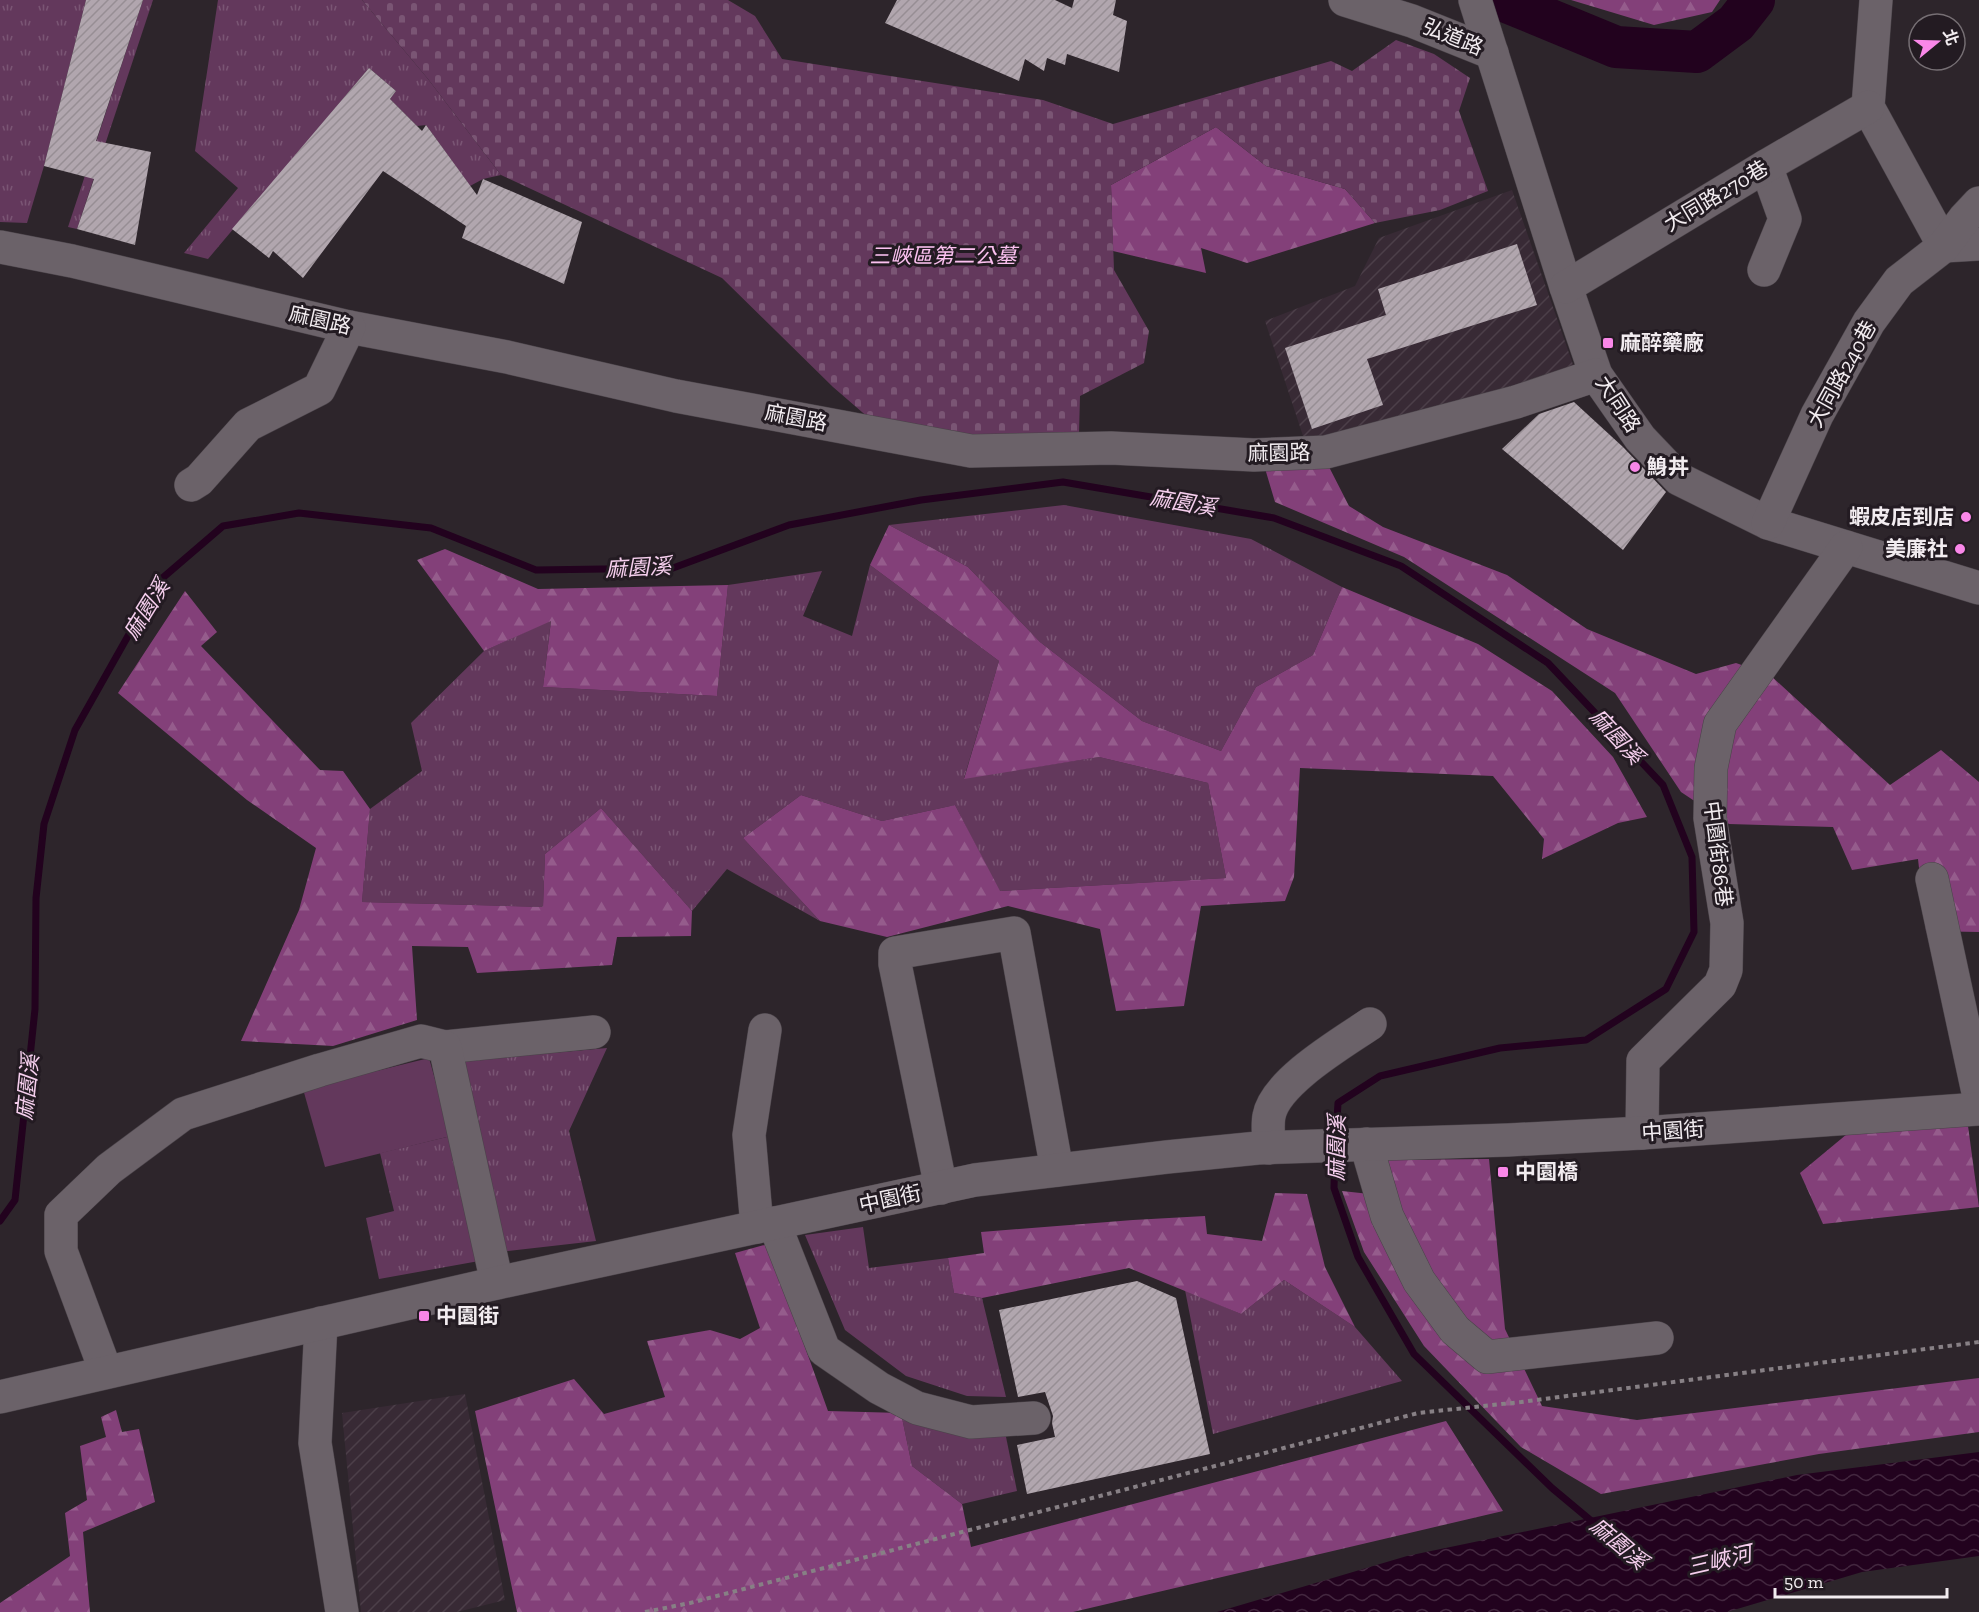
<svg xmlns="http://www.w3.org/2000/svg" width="1979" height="1612" font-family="'Zilla Slab','Noto Sans TC',serif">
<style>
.industrial{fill:url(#industrial-furrows)}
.grass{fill:url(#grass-tufts)}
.forest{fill:url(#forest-firs)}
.cemetery{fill:url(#cemetery-stones)}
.pitch{fill:#63385c}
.water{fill:url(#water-waves)}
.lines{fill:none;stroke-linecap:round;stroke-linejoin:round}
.stream{stroke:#22021e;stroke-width:7}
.river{stroke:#22021e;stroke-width:42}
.building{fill:url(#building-hatch)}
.minor-casing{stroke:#4a4349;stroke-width:34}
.path{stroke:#878085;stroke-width:4;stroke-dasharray:4.5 4.5;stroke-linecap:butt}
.minor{stroke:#6b6269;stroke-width:33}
.poi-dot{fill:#f987e8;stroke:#231b22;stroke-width:2}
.labels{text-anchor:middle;stroke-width:6;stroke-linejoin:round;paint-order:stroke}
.street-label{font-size:21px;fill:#f2ecf0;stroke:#231b22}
.park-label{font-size:21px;font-style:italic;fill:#fbc1f0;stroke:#231b22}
.poi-label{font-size:21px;font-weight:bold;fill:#f2ecf0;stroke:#231b22;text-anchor:start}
.water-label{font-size:22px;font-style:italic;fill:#f6cfee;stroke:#231b22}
</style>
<defs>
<pattern id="industrial-furrows" width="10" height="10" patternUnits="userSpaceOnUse" patternTransform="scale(1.5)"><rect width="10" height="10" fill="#382a35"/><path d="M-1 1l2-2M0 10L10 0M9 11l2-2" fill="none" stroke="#4c3f49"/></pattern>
<pattern id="grass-tufts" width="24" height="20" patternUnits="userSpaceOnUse" patternTransform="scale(1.5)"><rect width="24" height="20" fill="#63385c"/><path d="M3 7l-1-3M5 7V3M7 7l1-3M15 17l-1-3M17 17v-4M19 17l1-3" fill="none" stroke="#7a5574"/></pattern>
<pattern id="forest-firs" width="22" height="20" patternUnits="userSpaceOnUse" patternTransform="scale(1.5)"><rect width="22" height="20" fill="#834079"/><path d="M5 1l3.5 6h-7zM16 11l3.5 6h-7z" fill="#955c8c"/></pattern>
<pattern id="cemetery-stones" width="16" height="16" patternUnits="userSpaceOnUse" patternTransform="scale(1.5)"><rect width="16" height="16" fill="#63385c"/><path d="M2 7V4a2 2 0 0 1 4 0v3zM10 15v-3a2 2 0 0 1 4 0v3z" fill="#7a5574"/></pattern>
<pattern id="water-waves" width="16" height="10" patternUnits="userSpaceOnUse" patternTransform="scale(1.5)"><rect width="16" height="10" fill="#22021e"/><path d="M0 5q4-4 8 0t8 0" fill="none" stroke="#43273f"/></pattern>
<pattern id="building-hatch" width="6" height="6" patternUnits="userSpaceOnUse" patternTransform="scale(1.5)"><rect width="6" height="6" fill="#b1a6ae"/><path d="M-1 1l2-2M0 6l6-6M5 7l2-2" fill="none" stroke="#978e94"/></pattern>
</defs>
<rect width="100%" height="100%" fill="#2d252b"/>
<g class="industrial">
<path d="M 1512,190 L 1576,373 L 1306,445 L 1265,321 L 1355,286 L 1379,238 Z"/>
<path d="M 465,1394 L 505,1600 L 457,1612 L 361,1612 L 342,1413 Z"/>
</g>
<g class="grass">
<path d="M 0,0 L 86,0 L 44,166 L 27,223 L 0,222 Z"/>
<path d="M 143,0 L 153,0 L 77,229 L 68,227 Z"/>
<path d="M 218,0 L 362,0 L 428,79 L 501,175 L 483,179 L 470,186 L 426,125 L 417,126 L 390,99 L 396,91 L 369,68 L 208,259 L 184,253 L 238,188 L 195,151 Z"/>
<path d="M 1064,505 L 1251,539 L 1342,587 L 1313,655 L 1256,687 L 1221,751 L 1142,721 L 1040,642 L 968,567 L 889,525 Z"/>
<path d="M 870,565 L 999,661 L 964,778 L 1099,757 L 1208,783 L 1226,878 L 999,891 L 955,805 L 882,821 L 801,795 L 743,838 L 820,921 L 727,869 L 692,911 L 601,808 L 545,854 L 543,907 L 362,902 L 370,809 L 422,771 L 411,723 L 484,651 L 551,620 L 543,687 L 717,696 L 728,585 L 822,571 L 803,616 L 852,636 Z"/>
<path d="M 607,1048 L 569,1131 L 596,1241 L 498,1252 L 461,1061 Z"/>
<path d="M 451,1136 L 479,1261 L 379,1279 L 366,1218 L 394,1211 L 380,1153 Z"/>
<path d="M 863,1227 L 869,1268 L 948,1258 L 954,1293 L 982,1298 L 1006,1397 L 967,1396 L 906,1376 L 845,1330 L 805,1235 Z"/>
<path d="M 1284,1280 L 1355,1327 L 1402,1381 L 1213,1434 L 1185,1290 L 1241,1314 Z"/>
<path d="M 901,1413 L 1005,1432 L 1017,1491 L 962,1504 L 912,1466 Z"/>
</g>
<g class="forest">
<path d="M 1571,0 L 1720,0 L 1712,12 L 1654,25 Z"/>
<path d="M 1216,127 L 1266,166 L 1345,189 L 1375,223 L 1247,263 L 1201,248 L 1206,273 L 1113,251 L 1111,185 Z"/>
<path d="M 1327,463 L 1349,506 L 1383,527 L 1507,575 L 1587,629 L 1696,674 L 1736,663 L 1770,675 L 1890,785 L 1941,750 L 1979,782 L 1979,932 L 1926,931 L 1918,859 L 1852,870 L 1833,827 L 1729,824 L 1681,792 L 1615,693 L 1404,557 L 1275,502 L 1264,465 Z"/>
<path d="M 889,525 L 968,567 L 1040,642 L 1142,721 L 1221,751 L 1256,687 L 1313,655 L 1342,587 L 1478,644 L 1552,691 L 1613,757 L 1647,817 L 1618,823 L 1542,859 L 1544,839 L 1493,776 L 1300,768 L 1294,877 L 1285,901 L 1201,906 L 1184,1006 L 1116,1011 L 1100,929 L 1008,906 L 887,937 L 820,921 L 743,838 L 801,795 L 882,821 L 955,805 L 1000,891 L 1226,878 L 1208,783 L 1099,757 L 964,779 L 999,661 L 870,565 Z"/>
<path d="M 445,549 L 538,589 L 728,585 L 717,696 L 543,687 L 551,621 L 484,651 L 417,560 Z"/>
<path d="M 185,591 L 217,632 L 201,646 L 320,770 L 343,771 L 370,809 L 362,902 L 543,907 L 545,854 L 601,808 L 692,911 L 691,936 L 617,937 L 612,965 L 477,973 L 468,947 L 412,946 L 417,1020 L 333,1046 L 241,1041 L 299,910 L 316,848 L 247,800 L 118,693 Z"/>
<path d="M 1968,1126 L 1979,1207 L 1823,1224 L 1800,1173 L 1847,1134 Z"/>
<path d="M 1489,1159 L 1505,1329 L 1542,1406 L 1637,1420 L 1979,1378 L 1979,1432 L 1819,1454 L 1601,1494 L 1521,1447 L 1424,1346 L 1364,1252 L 1342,1191 L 1388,1196 L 1385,1160 Z"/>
<path d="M 1275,1193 L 1307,1194 L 1325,1267 L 1355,1327 L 1284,1280 L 1241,1314 L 1129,1268 L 982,1298 L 954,1293 L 948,1258 L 984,1253 L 981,1232 L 1133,1220 L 1205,1216 L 1207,1234 L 1262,1241 Z"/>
<path d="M 768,1244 L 828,1411 L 901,1413 L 912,1466 L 962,1504 L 971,1547 L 1446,1421 L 1503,1511 L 1073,1612 L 517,1612 L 475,1411 L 574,1379 L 604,1414 L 665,1397 L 647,1341 L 710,1330 L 740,1339 L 760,1328 L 735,1253 Z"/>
<path d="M 116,1410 L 122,1432 L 139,1429 L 155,1502 L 83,1532 L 90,1612 L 0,1612 L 0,1603 L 70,1556 L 65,1513 L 87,1500 L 80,1446 L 106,1437 L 101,1417 Z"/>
</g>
<path class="cemetery" d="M 362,0 L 728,0 L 755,16 L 782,59 L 1043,100 L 1113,124 L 1331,61 L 1352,71 L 1396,40 L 1434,54 L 1470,78 L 1459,111 L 1488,191 L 1440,210 L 1375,223 L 1345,189 L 1266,166 L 1216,127 L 1111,185 L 1114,270 L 1149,331 L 1144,363 L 1080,396 L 1079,433 L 998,443 L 877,425 L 833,387 L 722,278 L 501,175 L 428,79 Z"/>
<path class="pitch" d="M 429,1058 L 451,1136 L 325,1167 L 303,1089 Z"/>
<path class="water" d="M 1979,1452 L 1979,1556 L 1862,1572 L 1727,1612 L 1217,1612 L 1407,1556 L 1797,1475 Z"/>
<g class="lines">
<g class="stream">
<path d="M 1335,1153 L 1334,1188 L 1358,1257 L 1414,1354 L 1552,1488 L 1595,1524"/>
<path d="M 0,1221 L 15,1200 L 35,1009 L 36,898 L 44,824 L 75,730 L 159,581 L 223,526 L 299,513 L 431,528 L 536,570 L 673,568 L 789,525 L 921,500 L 1063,482 L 1274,518 L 1401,566 L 1548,663 L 1663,785 L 1692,857 L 1694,932 L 1666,989 L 1586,1040 L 1500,1048 L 1380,1076 L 1338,1103 L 1336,1136"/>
</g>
<path class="river" d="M 1502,0 L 1616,47 L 1697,52 L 1736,23 L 1754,0"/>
</g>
<g class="building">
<path d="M 86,0 L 143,0 L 96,141 L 151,152 L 135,245 L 77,229 L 94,179 L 44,166 Z"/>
<path d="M 897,0 L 1055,0 L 1072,8 L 1074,0 L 1116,0 L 1113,15 L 1127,21 L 1119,72 L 1067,54 L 1065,65 L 1047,58 L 1044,71 L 1025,59 L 1019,81 L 885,23 Z"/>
<path d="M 369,68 L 396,91 L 390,99 L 422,131 L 426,125 L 477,195 L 483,179 L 582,222 L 564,284 L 462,238 L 466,226 L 383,171 L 303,278 L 273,251 L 269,258 L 232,229 Z"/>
<path d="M 1517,244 L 1537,305 L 1367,359 L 1383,405 L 1312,429 L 1285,348 L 1386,315 L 1378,289 Z"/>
<path d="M 1574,402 L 1623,447 L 1666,492 L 1623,550 L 1502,449 L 1539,414 Z"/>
<path d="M 1137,1281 L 1176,1298 L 1210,1454 L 1027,1494 L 1017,1445 L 1055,1437 L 1052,1423 L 1053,1416 L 1045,1392 L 1018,1397 L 999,1310 Z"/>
</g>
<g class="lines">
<defs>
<g id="minor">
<path d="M 1345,0 L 1412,21 L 1492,53"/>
<path d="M 1475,0 L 1566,287 L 1596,375 L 1640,438 L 1679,479 L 1768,523 L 1979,588"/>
<path d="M 1876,0 L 1868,107 L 1944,246"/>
<path d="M 1944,246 L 1979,244"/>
<path d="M 0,247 L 72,261 L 349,327 L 507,357 L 676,396 L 971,451 L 1111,448 L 1254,455 L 1326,452 L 1516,402 L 1596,375"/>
<path d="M 1764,270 L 1785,219 L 1766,166"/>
<path d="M 1566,287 L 1766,166 L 1868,107"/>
<path d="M 191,485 L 199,480 L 248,425 L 319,389 L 349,327"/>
<path d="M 1768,523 L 1817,415 L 1869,322 L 1899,281 L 1944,246 L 1964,219 L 1979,203"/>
<path d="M 1932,879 L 1979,1097"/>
<path d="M 445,1047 L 594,1032"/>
<path d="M 1642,1133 L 1643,1061 L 1720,985 L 1726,970 L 1727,923 L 1710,818 L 1711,768 L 1720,724 L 1846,547"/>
<path d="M 1366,1144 L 1387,1216 L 1419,1281 L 1455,1330 L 1487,1357 L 1657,1338"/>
<path d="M 1269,1148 C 1269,1138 1267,1126 1269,1116 C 1275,1082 1342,1043 1370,1024"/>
<path d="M 941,1188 L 895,964 L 895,953 L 1014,933 L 1057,1170"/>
<path d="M 774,1223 L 824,1350 L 879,1388 L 917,1408 L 971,1422 L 1034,1418"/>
<path d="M 757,1227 L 749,1135 L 765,1030"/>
<path d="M 321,1323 L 315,1443 L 342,1612"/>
<path d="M 106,1372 L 61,1251 L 61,1215 L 109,1169 L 183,1114 L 320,1070 L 421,1041 L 445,1047 L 497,1283"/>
<path d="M 0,1397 L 497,1283 L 975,1180 L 1167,1157 L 1258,1148 L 1508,1140 L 1642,1133 L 1979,1109"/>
</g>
</defs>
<use href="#minor" class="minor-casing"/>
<path class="path" d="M 645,1612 L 690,1603 L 1418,1413 L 1521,1402 L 1979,1342"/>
<use href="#minor" class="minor"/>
</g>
<g class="poi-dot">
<rect x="1602" y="337" width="12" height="12" rx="3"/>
<circle cx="1635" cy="467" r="6"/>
<circle cx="1966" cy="517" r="6"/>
<circle cx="1960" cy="549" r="6"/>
<rect x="1497" y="1166" width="12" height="12" rx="3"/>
<rect x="418" y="1310" width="12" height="12" rx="3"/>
</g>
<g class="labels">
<g class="street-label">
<text transform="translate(1453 37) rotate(22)" y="7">弘道路</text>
<text transform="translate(1716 196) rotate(-31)" y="7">大同路270巷</text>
<text transform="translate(320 320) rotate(13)" y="7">麻園路</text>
<text transform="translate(1842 374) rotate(-61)" y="7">大同路240巷</text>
<text transform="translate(1618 404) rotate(57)" y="7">大同路</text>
<text transform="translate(796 418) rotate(11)" y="7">麻園路</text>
<text transform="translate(1279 453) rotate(-1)" y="7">麻園路</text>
<text transform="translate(1718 854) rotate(83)" y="7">中園街86巷</text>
<text transform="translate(1673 1131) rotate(-4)" y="7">中園街</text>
<text transform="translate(890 1199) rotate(-12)" y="7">中園街</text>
</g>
<g class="park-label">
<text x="943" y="263">三峽區第二公墓</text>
</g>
<g class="poi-label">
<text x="1620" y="350">麻醉藥廠</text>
<text x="1647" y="474">鯓丼</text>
<text x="1954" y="524" text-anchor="end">蝦皮店到店</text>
<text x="1948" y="556" text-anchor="end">美廉社</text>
<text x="1515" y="1179">中園橋</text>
<text x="436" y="1323">中園街</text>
</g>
<g class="water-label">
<text transform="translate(1183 502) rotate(10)" y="8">麻園溪</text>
<text transform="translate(638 567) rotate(-3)" y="8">麻園溪</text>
<text transform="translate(146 609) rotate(-58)" y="8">麻園溪</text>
<text transform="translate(1617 736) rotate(47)" y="8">麻園溪</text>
<text transform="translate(27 1087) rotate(-84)" y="8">麻園溪</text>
<text transform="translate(1336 1148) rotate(-89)" y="8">麻園溪</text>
<text transform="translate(1619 1543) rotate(40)" y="8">麻園溪</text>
<text transform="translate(1719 1560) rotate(-13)" y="8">三峽河</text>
</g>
</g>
<g transform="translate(1937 42) rotate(71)"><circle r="28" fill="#231b22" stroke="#766f74" stroke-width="1.5"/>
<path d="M0-4.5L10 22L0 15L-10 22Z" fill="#f987e8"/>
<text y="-9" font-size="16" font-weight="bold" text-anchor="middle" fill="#f2ecf0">北</text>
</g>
<path d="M1775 1588v9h172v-9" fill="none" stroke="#f2ecf0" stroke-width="3"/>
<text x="1784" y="1588" font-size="18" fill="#f2ecf0" stroke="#231b22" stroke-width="4.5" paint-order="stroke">50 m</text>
</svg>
